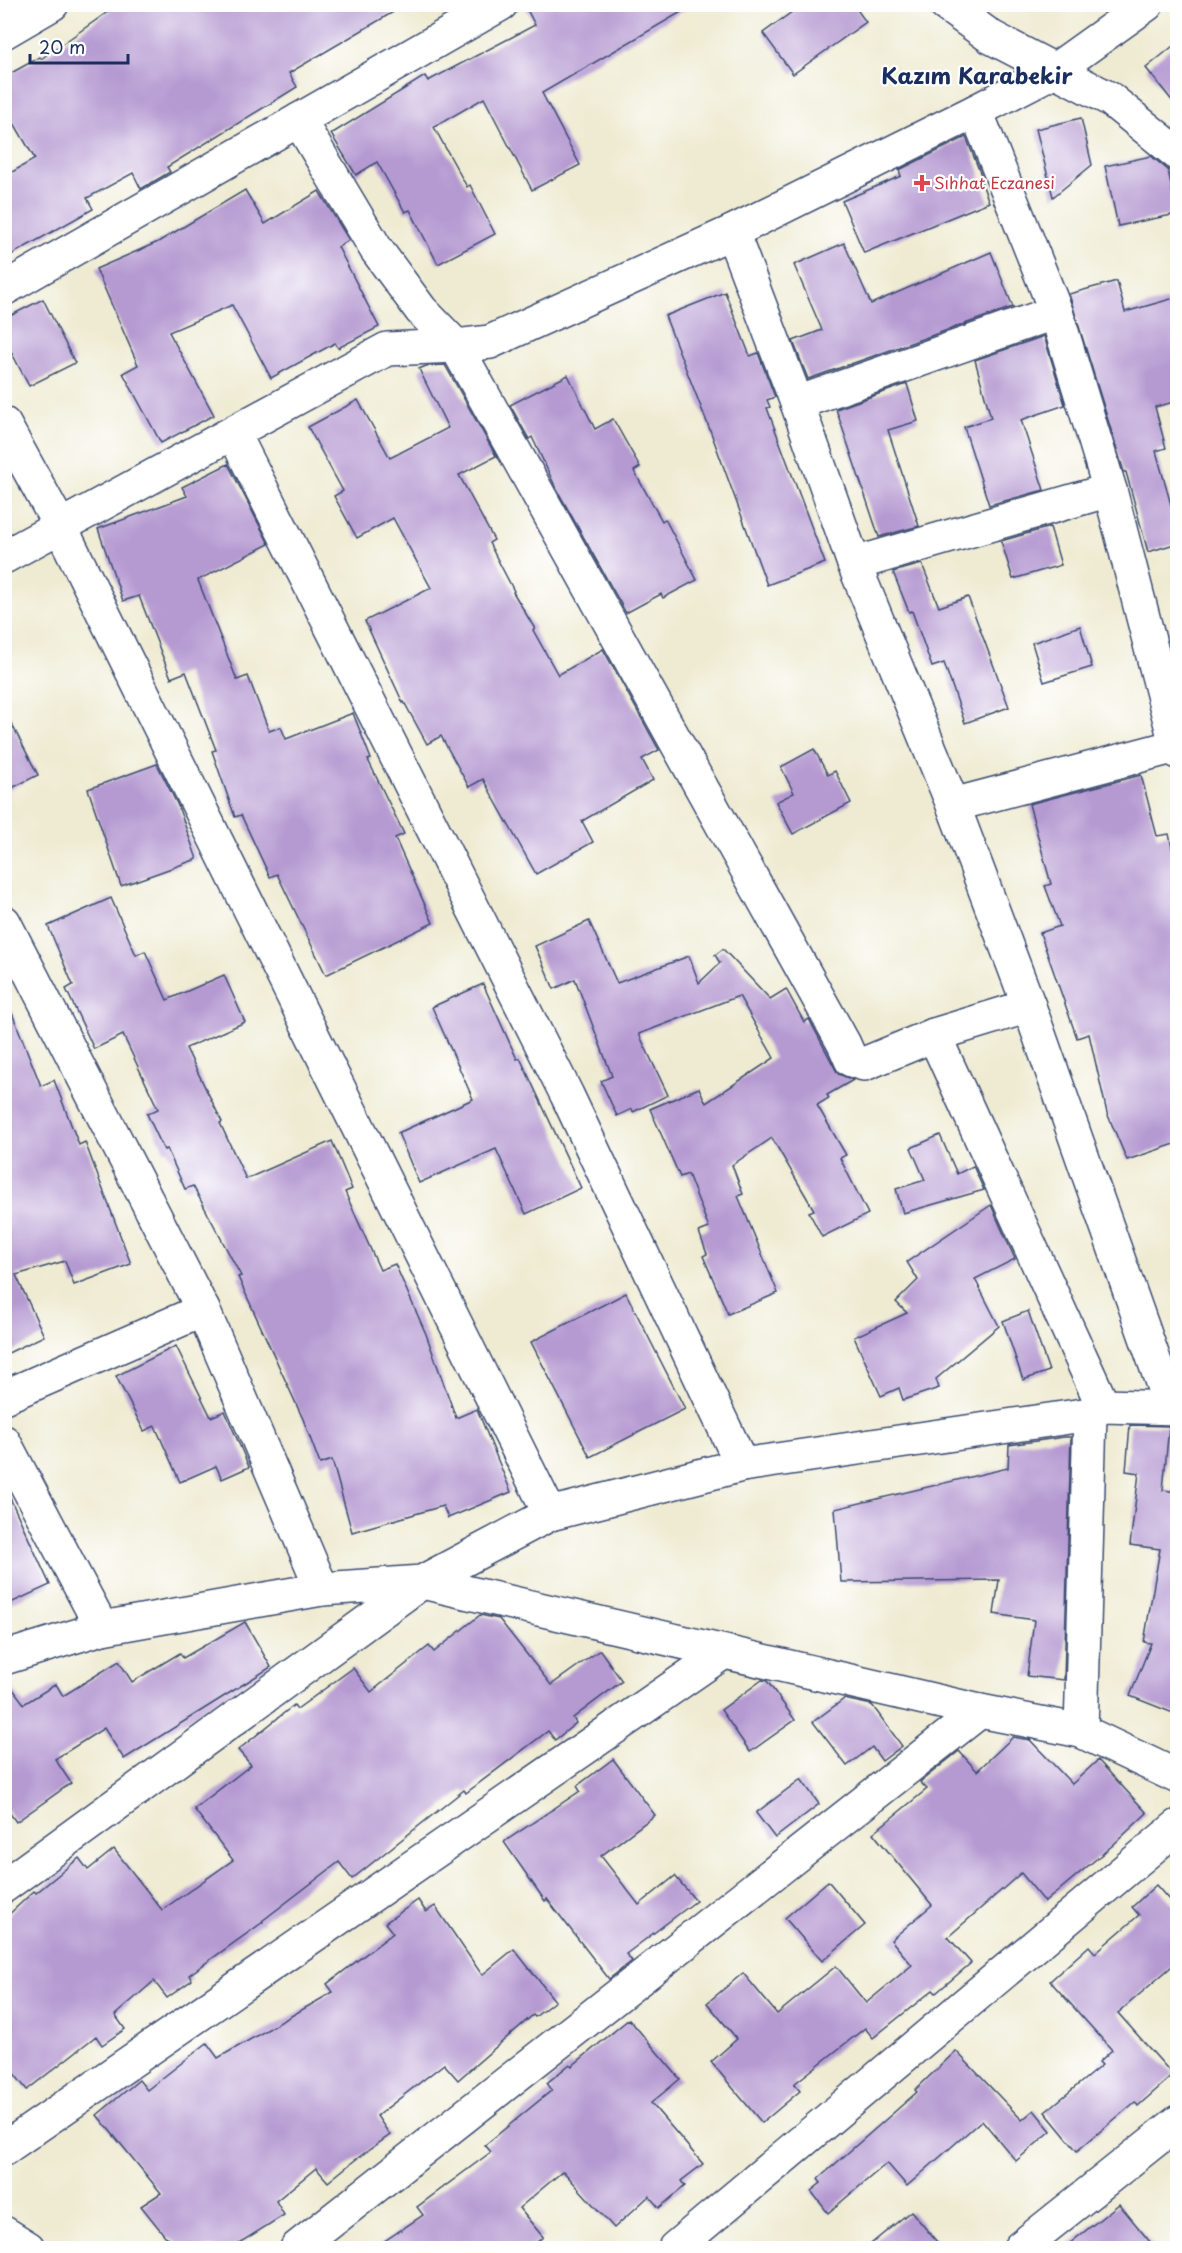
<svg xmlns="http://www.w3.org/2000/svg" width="1182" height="2253" font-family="'Playpen Sans',sans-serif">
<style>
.building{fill:#b59ad1}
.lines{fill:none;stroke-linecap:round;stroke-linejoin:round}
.street-casing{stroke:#3b4b70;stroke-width:36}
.secondary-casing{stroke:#3b4b70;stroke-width:36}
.street{stroke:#fff;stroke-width:33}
.secondary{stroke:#fff;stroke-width:33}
.health-dot{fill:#e0444e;stroke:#fff;stroke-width:2}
.labels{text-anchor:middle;stroke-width:4.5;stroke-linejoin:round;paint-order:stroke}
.health-label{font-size:16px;fill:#be3a42;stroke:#fff;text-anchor:start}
.district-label{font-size:22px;font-weight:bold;fill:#1b2f5e;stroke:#fff}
</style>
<rect width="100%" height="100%" fill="#fff"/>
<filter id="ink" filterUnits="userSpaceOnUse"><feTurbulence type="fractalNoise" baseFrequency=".0167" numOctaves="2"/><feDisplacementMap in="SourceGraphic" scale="12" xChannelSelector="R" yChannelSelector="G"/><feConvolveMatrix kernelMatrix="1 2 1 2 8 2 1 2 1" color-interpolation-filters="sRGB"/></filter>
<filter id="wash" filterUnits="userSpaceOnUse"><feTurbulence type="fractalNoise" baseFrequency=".008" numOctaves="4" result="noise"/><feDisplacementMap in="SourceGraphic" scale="24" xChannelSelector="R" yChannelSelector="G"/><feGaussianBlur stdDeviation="1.35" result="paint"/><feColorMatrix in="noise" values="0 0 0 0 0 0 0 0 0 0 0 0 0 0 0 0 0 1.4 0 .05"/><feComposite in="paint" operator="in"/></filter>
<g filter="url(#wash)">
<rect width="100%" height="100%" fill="#efebd3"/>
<g id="blocks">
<g class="building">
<path d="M 119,4 L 407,4 L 289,73 L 297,87 L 167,167 L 170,172 L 141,189 L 133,173 L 87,198 L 93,209 L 4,259 L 5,176 L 35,159 L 4,106 L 4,77 L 40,57 L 41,59 Z"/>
<path d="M 524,4 L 695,4 L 542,93 L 580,165 L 532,190 L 484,98 L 434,127 L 467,187 L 470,185 L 495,234 L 438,264 L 410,210 L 405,212 L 377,162 L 356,175 L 331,134 L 425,76 L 428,81 L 535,25 Z"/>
<path d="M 803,4 L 853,4 L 866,22 L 793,74 L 763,33 Z"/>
<path d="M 1178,42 L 1178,108 L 1146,68 Z"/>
<path d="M 1081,118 L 1092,165 L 1053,197 L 1036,129 Z"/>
<path d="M 966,137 L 981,175 L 979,176 L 989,202 L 864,253 L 842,201 L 901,176 L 899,170 Z"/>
<path d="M 1151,156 L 1168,170 L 1177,214 L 1118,226 L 1105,166 Z"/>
<path d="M 245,190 L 265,224 L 319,191 L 349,240 L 338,247 L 379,327 L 338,348 L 335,343 L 271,378 L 232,305 L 169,332 L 214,415 L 161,443 L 123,373 L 138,365 L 96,269 L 158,242 Z"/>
<path d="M 844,243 L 871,304 L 991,252 L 1013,307 L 808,379 L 793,341 L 822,330 L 794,265 Z"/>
<path d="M 1117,281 L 1125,312 L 1178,297 L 1178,401 L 1155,407 L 1166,448 L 1156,451 L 1178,530 L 1178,543 L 1148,552 L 1126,472 L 1124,472 L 1069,294 Z"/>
<path d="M 725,292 L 750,356 L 758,353 L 775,397 L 767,400 L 770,407 L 767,408 L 825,563 L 767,585 L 710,430 L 665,316 Z"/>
<path d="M 43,299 L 75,363 L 29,386 L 4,338 L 4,319 Z"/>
<path d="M 1044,336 L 1065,405 L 1021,420 L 1044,490 L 989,505 L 964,427 L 991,418 L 975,360 Z"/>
<path d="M 445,365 L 496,456 L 459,475 L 494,540 L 489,543 L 514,591 L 513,592 L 535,629 L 533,630 L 558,675 L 603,649 L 659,750 L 642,759 L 653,780 L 582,821 L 593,842 L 536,874 L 483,779 L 469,787 L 441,736 L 427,744 L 404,702 L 403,703 L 365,621 L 431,588 L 393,518 L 357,538 L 334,496 L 343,491 L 308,427 L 358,400 L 390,458 L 448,428 L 419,369 L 426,366 Z"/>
<path d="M 568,375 L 595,429 L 613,419 L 640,467 L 634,471 L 662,521 L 665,519 L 697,580 L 663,598 L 661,594 L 626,613 L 556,488 L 532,437 L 529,439 L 510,405 Z"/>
<path d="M 907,384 L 918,421 L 888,430 L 919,526 L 879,537 L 836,409 Z"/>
<path d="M 228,464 L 269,544 L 198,580 L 237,680 L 248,676 L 269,731 L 281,727 L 286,739 L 353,713 L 371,759 L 368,760 L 404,834 L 395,838 L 433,923 L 326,975 L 277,874 L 270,877 L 241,815 L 235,817 L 212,751 L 216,750 L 186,672 L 171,678 L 139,596 L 123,601 L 98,529 L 187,496 L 182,487 Z"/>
<path d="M 1050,527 L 1061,565 L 1013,579 L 1001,541 Z"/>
<path d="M 922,564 L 939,607 L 968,597 L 1009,707 L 965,723 L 944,663 L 932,667 L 912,611 L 909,612 L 893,572 Z"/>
<path d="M 1080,626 L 1092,667 L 1044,682 L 1032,643 Z"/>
<path d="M 4,709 L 38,775 L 4,792 Z"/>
<path d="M 814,749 L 828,775 L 835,771 L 851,803 L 793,834 L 776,802 L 794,793 L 781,767 Z"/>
<path d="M 157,764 L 178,806 L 197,859 L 121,886 L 88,789 Z"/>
<path d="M 1141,775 L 1157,836 L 1169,834 L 1178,875 L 1178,1143 L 1127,1160 L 1107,1113 L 1089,1034 L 1077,1038 L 1040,933 L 1060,926 L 1045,886 L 1051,884 L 1029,804 Z"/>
<path d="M 111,898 L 136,955 L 145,951 L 167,1000 L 224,975 L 245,1022 L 186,1048 L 222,1122 L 220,1123 L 246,1179 L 332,1141 L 352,1189 L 345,1192 L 380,1270 L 395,1264 L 426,1334 L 456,1418 L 477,1409 L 511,1492 L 448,1518 L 443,1506 L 352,1532 L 332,1460 L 320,1464 L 303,1419 L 238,1277 L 241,1276 L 193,1186 L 185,1189 L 167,1149 L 164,1150 L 147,1114 L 158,1109 L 123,1035 L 94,1049 L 66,989 L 73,985 L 48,926 Z"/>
<path d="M 589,921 L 617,983 L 689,956 L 699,983 L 720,963 L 715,955 L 723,949 L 770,999 L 786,989 L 804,1022 L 809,1019 L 838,1074 L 853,1080 L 827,1095 L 829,1098 L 817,1105 L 846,1155 L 840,1158 L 868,1214 L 822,1237 L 809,1212 L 814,1210 L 772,1138 L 732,1165 L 743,1194 L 738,1196 L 778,1293 L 728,1314 L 703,1256 L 707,1254 L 699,1232 L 709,1228 L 688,1174 L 680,1177 L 650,1109 L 699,1088 L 706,1103 L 774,1058 L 739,996 L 639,1034 L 668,1095 L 633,1112 L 632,1109 L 617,1116 L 601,1081 L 612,1076 L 575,979 L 554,989 L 535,946 Z"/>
<path d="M 483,984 L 517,1059 L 520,1058 L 581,1188 L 526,1214 L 496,1149 L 419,1183 L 398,1133 L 473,1099 L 432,1007 Z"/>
<path d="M 6,998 L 41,1086 L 54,1080 L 79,1145 L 85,1142 L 131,1264 L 74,1285 L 65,1261 L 16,1275 L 44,1336 L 4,1355 Z"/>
<path d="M 940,1135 L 957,1174 L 973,1166 L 984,1190 L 903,1213 L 896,1189 L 925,1180 L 911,1148 Z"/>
<path d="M 991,1205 L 1015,1259 L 975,1279 L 999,1326 L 936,1379 L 939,1388 L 903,1400 L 899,1388 L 881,1396 L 854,1337 L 907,1313 L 896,1302 L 918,1280 L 907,1262 Z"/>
<path d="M 626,1293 L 685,1409 L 590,1457 L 531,1342 Z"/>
<path d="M 1028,1311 L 1049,1371 L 1023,1380 L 1003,1321 Z"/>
<path d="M 176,1346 L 211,1417 L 225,1411 L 249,1467 L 222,1479 L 216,1466 L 180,1482 L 155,1426 L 144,1431 L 116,1376 Z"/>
<path d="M 1130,1425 L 1169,1426 L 1163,1490 L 1178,1492 L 1178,1715 L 1130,1696 L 1151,1643 L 1144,1642 L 1160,1549 L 1130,1545 L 1139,1473 L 1126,1471 Z"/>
<path d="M 1064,1437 L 1071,1437 L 1064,1680 L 1027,1676 L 1034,1620 L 994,1614 L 999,1580 L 841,1582 L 835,1509 L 1008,1468 L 1009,1445 Z"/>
<path d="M 4,1485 L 50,1585 L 4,1606 Z"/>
<path d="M 480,1615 L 499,1619 L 551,1685 L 600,1650 L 622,1681 L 573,1718 L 576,1723 L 555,1740 L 548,1731 L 466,1793 L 464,1790 L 352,1879 L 339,1862 L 262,1921 L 263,1922 L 189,1975 L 192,1980 L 167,1998 L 154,1981 L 115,2015 L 125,2029 L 102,2045 L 96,2036 L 27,2090 L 4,2061 L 4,1919 L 34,1891 L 36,1893 L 79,1858 L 88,1870 L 114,1849 L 162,1910 L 233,1860 L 194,1809 L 251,1765 L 238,1750 L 294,1705 L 297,1709 L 353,1668 L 371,1692 L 429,1646 L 434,1652 Z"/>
<path d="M 245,1622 L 271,1667 L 124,1759 L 104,1728 L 55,1759 L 71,1783 L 16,1822 L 4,1805 L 4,1677 L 24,1704 L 56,1684 L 63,1696 L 119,1661 L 132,1682 L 180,1653 L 183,1658 Z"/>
<path d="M 762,1680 L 767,1681 L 795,1720 L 750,1752 L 721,1710 Z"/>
<path d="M 844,1699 L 872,1705 L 902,1746 L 882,1761 L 872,1747 L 847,1766 L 813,1722 Z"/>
<path d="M 1013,1737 L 1030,1740 L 1072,1784 L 1098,1760 L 1147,1813 L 1113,1845 L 1045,1902 L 1021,1873 L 948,1937 L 971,1963 L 936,1993 L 933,1990 L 873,2038 L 865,2028 L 794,2084 L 800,2091 L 762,2123 L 711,2062 L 737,2039 L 707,2003 L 743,1973 L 777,2014 L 836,1966 L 866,2003 L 912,1965 L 891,1940 L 932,1905 L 873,1833 L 927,1789 L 920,1782 L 959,1751 L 977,1771 Z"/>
<path d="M 613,1759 L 655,1815 L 601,1856 L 639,1905 L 675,1876 L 696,1901 L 626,1954 L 632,1961 L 609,1979 L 547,1899 L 545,1901 L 504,1842 L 580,1791 L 577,1786 Z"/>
<path d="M 801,1779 L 819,1804 L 775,1838 L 756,1813 Z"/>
<path d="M 828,1881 L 865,1925 L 822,1961 L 785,1918 Z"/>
<path d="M 1156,1885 L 1178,1910 L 1178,1961 L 1118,2013 L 1173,2075 L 1138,2106 L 1135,2102 L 1077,2151 L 1045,2112 L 1102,2065 L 1099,2062 L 1112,2050 L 1050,1981 L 1089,1946 L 1095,1953 L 1139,1915 L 1132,1907 Z"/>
<path d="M 418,1900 L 426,1912 L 435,1906 L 482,1975 L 514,1949 L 555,2001 L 535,2017 L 533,2015 L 458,2080 L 444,2064 L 377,2116 L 390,2135 L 355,2160 L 328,2182 L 316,2168 L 276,2201 L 284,2215 L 231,2248 L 187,2248 L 165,2236 L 141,2206 L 161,2193 L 97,2115 L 139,2080 L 147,2090 L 207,2043 L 218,2058 L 333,1992 L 327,1984 L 393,1933 L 385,1923 Z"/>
<path d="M 629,2019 L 680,2079 L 651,2103 L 703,2164 L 681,2181 L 685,2186 L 659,2208 L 649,2196 L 614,2228 L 563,2171 L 519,2208 L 543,2237 L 530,2248 L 374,2248 L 423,2215 L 417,2207 L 491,2152 L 485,2145 L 552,2090 L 547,2083 L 570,2064 L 572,2066 Z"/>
<path d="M 956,2051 L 1022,2120 L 1034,2110 L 1051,2131 L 1016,2161 L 982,2120 L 907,2186 L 887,2163 L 828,2213 L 811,2191 L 821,2183 L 818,2179 L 917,2092 L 915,2090 Z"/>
<path d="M 1119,2204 L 1155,2248 L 1064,2248 Z"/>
<path d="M 911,2211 L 942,2248 L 866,2248 Z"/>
</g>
</g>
</g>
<g filter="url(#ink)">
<use href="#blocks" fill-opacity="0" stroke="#3b4b70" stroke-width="1.5"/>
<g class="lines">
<defs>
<g id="street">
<path d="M 945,4 L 991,37 L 1110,99 L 1178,154"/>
<path d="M 4,32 L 52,4"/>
<path d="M 976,111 L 1056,312 L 1110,490 L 1178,752"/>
<path d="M 299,120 L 376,249 L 421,310 L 456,346 L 844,1044 L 851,1060 L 864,1064 L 934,1035 L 1029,1006"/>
<path d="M 732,232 L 797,403 L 854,564 L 953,805 L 1029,1006 L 1171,1408"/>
<path d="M 4,289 L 501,4"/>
<path d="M 797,403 L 1056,312"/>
<path d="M 4,424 L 61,528 L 550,1514"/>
<path d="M 234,434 L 567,1095 L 742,1465"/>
<path d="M 4,557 L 387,349 L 456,346 L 490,342 L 732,232 L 976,111 L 1055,70 L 1147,4"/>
<path d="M 854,564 L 1110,490"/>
<path d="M 953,805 L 1176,746"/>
<path d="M 4,922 L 203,1310 L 322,1589"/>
<path d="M 934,1035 L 1103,1406"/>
<path d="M 4,1397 L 203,1310"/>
<path d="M 4,1442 L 102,1628"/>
<path d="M 4,1658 L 102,1628 L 322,1589 L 422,1582 L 550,1514 L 742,1465 L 1090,1414 L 1103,1406 L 1178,1408"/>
<path d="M 1081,1731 L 1090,1414"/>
<path d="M 4,1886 L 422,1582 L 980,1711 L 1081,1731 L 1178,1777"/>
<path d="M 4,2149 L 724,1652"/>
<path d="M 297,2248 L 980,1711"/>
<path d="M 675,2248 L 1178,1826"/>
<path d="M 1020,2248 L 1178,2122"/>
</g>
<path id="secondary" d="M 4,2233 L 28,2248"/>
</defs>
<use href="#street" class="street-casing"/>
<use href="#secondary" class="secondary-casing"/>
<use href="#street" class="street"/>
<use href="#secondary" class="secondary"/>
</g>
</g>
<path class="health-dot" d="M919 174h6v6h6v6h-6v6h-6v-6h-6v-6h6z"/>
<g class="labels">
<g class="health-label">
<text x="934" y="189">Sıhhat Eczanesi</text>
</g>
<g class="district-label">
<text x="977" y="84">Kazım Karabekir</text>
</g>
</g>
<rect width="1182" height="2253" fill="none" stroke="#fff" stroke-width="24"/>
<path d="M30 54v9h98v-9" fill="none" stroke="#1b2f5e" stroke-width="3"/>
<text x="39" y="54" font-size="18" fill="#1b2f5e" stroke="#ffffff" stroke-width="4.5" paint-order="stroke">20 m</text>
</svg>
